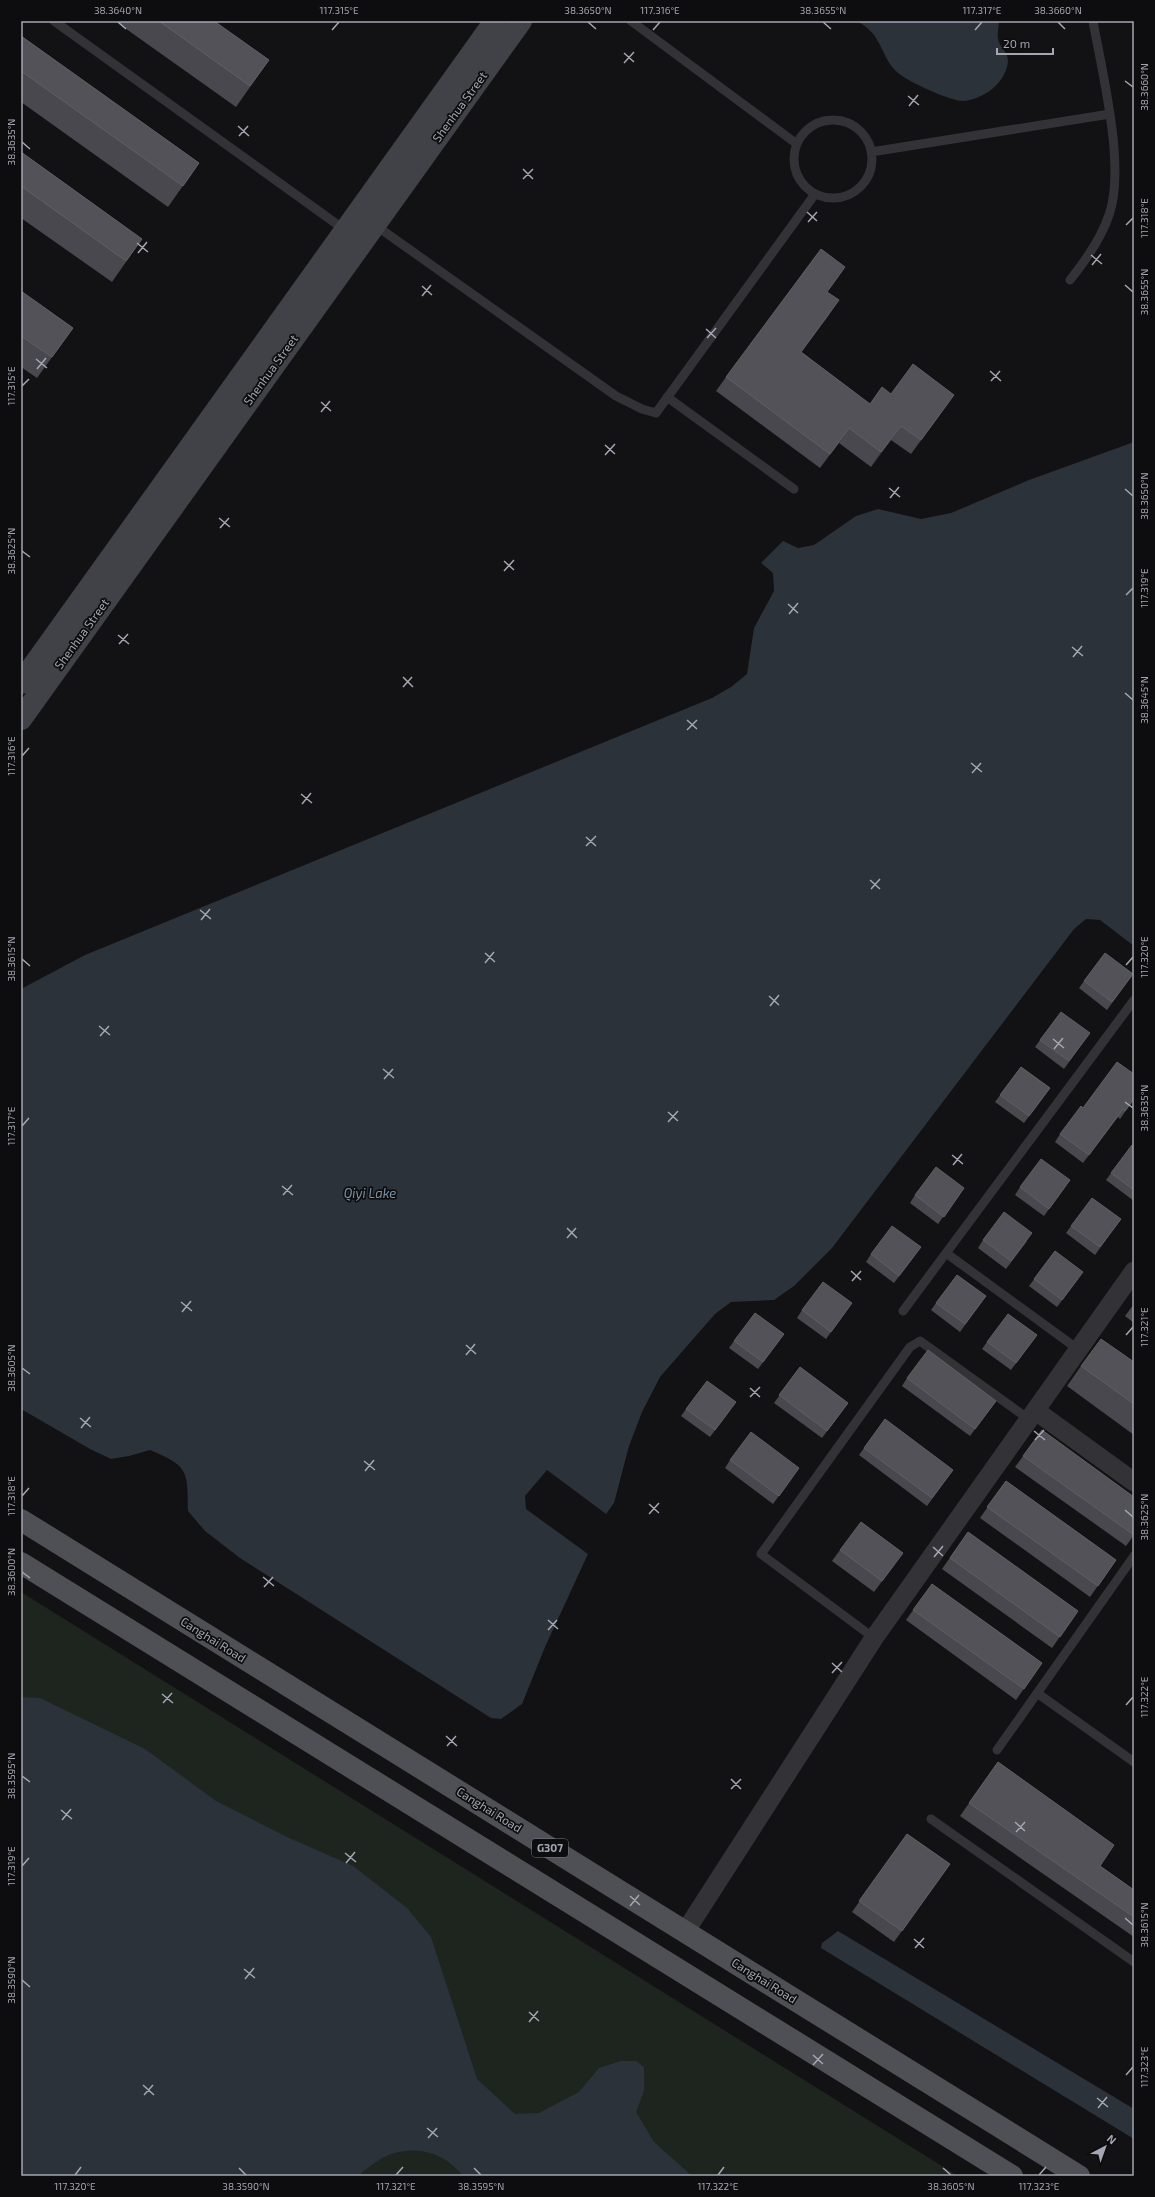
<svg xmlns="http://www.w3.org/2000/svg" width="1155" height="2197" viewBox="0 0 1155 2197" font-family="'Exo 2',sans-serif">
<style>
.green{fill:#1e251f}
.water{fill:#2c323a}
.lines{fill:none;stroke-linecap:round;stroke-linejoin:round}
.lane{stroke:#333337;stroke-width:9}
.street{stroke:#333337;stroke-width:19}
.secondary{stroke:#414247;stroke-width:22}
.primary{stroke:#4f5056;stroke-width:22}
.wall{fill:#48484e}
.shaded-wall{fill:#2e2e32}
.building{fill:#525258;stroke:#5f6066}
.ticks{fill:none;stroke:#a4a7b2;stroke-width:1.5}
.labels{text-anchor:middle;stroke-width:3.5;stroke-linejoin:round;paint-order:stroke}
.shield{fill:#0d0c0e;stroke:#777881;stroke-width:1}
.shield-label{font-size:11px;font-weight:bold;fill:#a4a7b2}
.street-label{font-size:12px;fill:#a4a7b2;stroke:#0d0c0e}
.water-label{font-size:13px;font-style:italic;fill:#7e91aa;stroke:#0d0c0e}
.neatline{fill:none;stroke:#a4a7b2;stroke-width:1.5}
.ticks-label{font-size:10px;text-anchor:middle;fill:#a4a7b2}
</style>
<rect width="100%" height="100%" fill="#121113"/>
<path class="green" d="M21 1592 958 2176H21Z"/>
<path class="water" d="M856 21H999C999 26 997 34 998 39 1001 51 1011 52 1007 67 1002 86 982 99 964 101 952 102 906 81 897 72 880 57 883 33 856 21Z
M1134 442V946L1100 920 1086 919 1074 929 832 1248 794 1286 774 1300 731 1302 715 1314 660 1377 642 1412 629 1446 614 1503 606 1514 547 1470 525 1496 526 1509 588 1554 545 1647 522 1704 501 1719 491 1718 240 1558 205 1531 188 1511C188 1470 188 1466 150 1450L129 1456 111 1459 90 1449 21 1409V989L85 955 712 698 731 687 747 674 754 628 774 591 773 573 761 563 783 541 798 548 814 545 856 516 878 509 921 519 951 513 1029 480Z
M21 1697 40 1698 145 1749 216 1801 287 1837 353 1866 407 1908 431 1937 477 2079 515 2114 539 2113 579 2092 599 2068 621 2061H636L644 2067V2091L636 2112 654 2142 692 2176H463C445 2153 419 2145 391 2154 381 2157 371 2166 362 2172L360 2176H21Z
M838 1931 1134 2109V2139L821 1948 822 1943Z"/>
<g class="lines">
<path class="lane" d="M54 21 345 230
M631 21 797 144
M794 159a39 39 0 1 1 78 0a39 39 0 1 1-78 0Z
M871 152 1110 114
M375 225 616 396 642 409 656 413 815 194
M1070 280C1086 260 1101 239 1109 215 1126 167 1102 72 1093 21
M667 397 794 489
M946 1253 1079 1350
M903 1311 1134 1000
M874 1638 761 1554 910 1347 920 1341 1030 1420
M1037 1693 1134 1762
M997 1750 1134 1556
M931 1819 1134 1962"/>
<path class="street" d="M1036 1411 1134 1482
M685 1932 874 1638 1134 1271"/>
<path class="secondary" d="M21 683 495 21
M21 719 521 21"/>
<path class="primary" d="M21 1520 1079 2176
M21 1563 1012 2176"/>
</g>
<path class="wall" d="M115 21H214L269 60 236 107Z
M21 36 199 163 168 207 21 102Z
M21 152 142 239 112 282 21 218Z
M21 291 73 328 37 378 21 367Z
M827 292 829 315 801 352 870 404 891 394 944 409 911 454 891 440 871 467 839 443 820 468 716 391 726 377Z
M1133 974 1107 1010 1079 988 1084 981Z
M1040 1040 1084 1041 1064 1069 1035 1047Z
M1021 1067 1050 1088 1024 1123 995 1102Z
M1134 1099 1120 1119 1118 1117 1083 1163 1055 1142 1060 1134 1083 1108Z
M1132 1145 1134 1146V1201L1106 1180Z
M1070 1180 1044 1216 1015 1195 1020 1187Z
M964 1188 938 1224 910 1203 915 1195Z
M1121 1219 1095 1255 1066 1233 1071 1226Z
M983 1240 1027 1241 1006 1269 978 1248Z
M1055 1251 1078 1279 1057 1307 1029 1286Z
M871 1254 915 1255 894 1283 866 1262Z
M986 1296 960 1332 931 1310 936 1303Z
M852 1303 826 1339 797 1318 802 1310Z
M1134 1304V1323L1125 1316Z
M784 1334 758 1369 729 1348 734 1341Z
M1037 1335 1011 1370 982 1349 987 1342Z
M1134 1362V1435L1067 1386 1081 1366Z
M800 1367 848 1403 822 1438 774 1403Z
M907 1378 996 1401 970 1436 902 1386Z
M686 1409H731L710 1437 681 1416Z
M1042 1430 1134 1535 1126 1546 1015 1467Z
M864 1448 953 1470 927 1506 859 1455Z
M730 1460 799 1468 773 1504 725 1468Z
M1006 1481 1116 1560 1090 1597 980 1518Z
M968 1532 1078 1611 1052 1648 942 1569Z
M840 1550 895 1564 874 1592 832 1561Z
M932 1584 1042 1663 1016 1700 906 1620Z
M998 1762 1100 1866 1134 1890V1937L960 1816Z
M907 1834 950 1864 894 1942 852 1912Z"/>
<path class="shaded-wall" d="M839 300 829 315 791 366 801 352Z
M954 395 944 409 911 454 921 440Z
M901 426 891 440 871 467 881 452Z
M849 428 839 443 820 468 830 454Z"/>
<path class="building" d="M159 21H214L269 60 250 86Z
M21 36 199 163 183 186 21 71Z
M21 152 142 239 126 261 21 186Z
M821 249 845 267 827 292 839 300 801 352 870 404 882 387 891 394 913 364 954 395 921 440 901 426 881 452 849 428 830 454 726 377Z
M21 291 73 328 52 357 21 336Z
M1105 953 1133 974 1112 1002 1084 981Z
M1061 1012 1090 1033 1069 1061 1040 1040Z
M1117 1062 1134 1074V1099L1125 1111 1123 1109 1089 1155 1060 1134 1081 1106 1083 1108Z
M1021 1067 1050 1088 1029 1116 1000 1095Z
M1132 1145 1134 1146V1190L1111 1173Z
M1041 1159 1070 1180 1049 1209 1020 1187Z
M936 1167 964 1188 944 1217 915 1195Z
M1092 1198 1121 1219 1100 1247 1071 1226Z
M1004 1212 1032 1233 1011 1261 983 1240Z
M892 1226 921 1247 899 1276 871 1254Z
M1055 1251 1083 1272 1062 1300 1034 1279Z
M957 1275 986 1296 965 1324 936 1303Z
M823 1282 852 1303 831 1332 802 1310Z
M755 1313 784 1334 763 1362 734 1341Z
M1008 1314 1037 1335 1016 1363 987 1342Z
M1101 1339 1134 1362V1404L1081 1366Z
M928 1350 996 1401 975 1429 907 1378Z
M800 1367 848 1403 827 1431 779 1395Z
M707 1381 736 1402 715 1430 686 1409Z
M885 1419 953 1470 932 1498 864 1448Z
M1042 1430 1134 1497V1535L1023 1456Z
M751 1432 799 1468 779 1496 730 1460Z
M1006 1481 1116 1560 1098 1586 987 1507Z
M861 1522 903 1553 882 1581 840 1550Z
M968 1532 1078 1611 1060 1637 950 1558Z
M932 1584 1042 1663 1024 1689 913 1610Z
M998 1762 1114 1845 1100 1866 1134 1890V1917L969 1803Z
M907 1834 950 1864 902 1931 859 1901Z"/>
<path class="ticks" d="M118 22 126 29M588 22 596 29M823 22 831 29M1058 22 1065 29M332 30 339 22M653 30 660 22M975 30 982 22M624 53 634 62M624 63 634 52M1125 81 1133 87M908 96 919 105M909 106 918 95M238 126 249 136M239 136 248 126M22 142 30 149M523 169 533 179M523 179 533 169M807 212 817 221M808 222 817 212M1126 225 1133 218M137 243 148 252M138 253 147 242M1091 255 1102 264M1092 265 1101 254M1125 285 1133 292M422 286 432 295M422 296 431 285M706 329 716 338M707 338 716 328M36 359 47 368M37 369 46 358M990 371 1001 381M991 381 1000 371M22 386 29 379M321 402 331 411M321 412 330 401M605 445 615 454M605 455 615 444M889 488 900 497M1125 489 1133 496M890 498 899 487M219 518 230 527M220 528 229 518M22 551 30 557M504 561 514 570M504 571 514 560M1126 595 1133 588M788 604 798 613M789 614 798 603M118 635 129 644M119 644 128 634M1072 647 1083 656M1073 657 1082 646M403 677 413 687M403 687 412 677M1125 693 1133 700M687 720 697 729M687 730 697 720M22 756 29 748M971 763 982 772M972 773 981 763M301 794 312 803M302 804 311 793M586 837 596 846M586 846 596 836M870 880 880 889M871 889 880 879M200 910 211 919M201 920 210 909M485 953 495 962M22 959 30 966M485 963 494 952M1126 965 1133 957M769 996 779 1005M770 1006 779 995M99 1026 110 1035M100 1036 109 1026M1053 1039 1064 1048M1054 1049 1063 1038M383 1069 394 1078M384 1079 393 1069M1125 1102 1133 1108M668 1112 678 1121M668 1122 678 1111M22 1126 29 1118M952 1155 963 1164M953 1165 962 1154M282 1186 293 1195M283 1195 292 1185M567 1228 577 1238M567 1238 576 1228M851 1271 861 1280M852 1281 861 1271M181 1302 192 1311M182 1312 191 1301M1126 1335 1133 1327M466 1345 476 1354M466 1355 475 1344M22 1368 30 1374M750 1388 760 1397M750 1397 760 1387M80 1418 91 1427M81 1428 90 1417M1034 1431 1045 1440M1035 1440 1044 1430M364 1461 375 1470M365 1471 374 1460M22 1496 29 1488M649 1504 659 1513M1125 1510 1133 1517M649 1514 659 1503M933 1547 943 1556M934 1557 943 1546M22 1572 30 1578M263 1577 274 1586M264 1587 273 1577M548 1620 558 1629M548 1630 557 1620M832 1663 842 1672M832 1673 842 1662M162 1694 173 1703M163 1703 172 1693M1126 1705 1133 1697M446 1736 457 1746M447 1746 456 1736M22 1776 30 1782M731 1779 741 1789M731 1789 741 1779M61 1810 72 1819M62 1820 71 1809M1015 1822 1025 1831M1016 1832 1025 1822M345 1853 356 1862M346 1863 355 1852M22 1866 29 1858M630 1896 640 1905M630 1906 639 1895M1125 1918 1133 1925M914 1939 924 1948M915 1948 924 1938M244 1969 255 1978M245 1979 254 1968M22 1980 30 1987M529 2012 539 2021M529 2022 538 2011M813 2055 823 2064M813 2065 823 2054M1126 2075 1133 2067M143 2085 154 2095M144 2095 153 2085M1097 2098 1108 2107M1098 2108 1107 2097M427 2128 438 2137M428 2138 437 2128M239 2168 246 2175M474 2168 481 2175M943 2168 951 2175M75 2175 81 2167M396 2175 403 2167M718 2175 724 2167M1039 2175 1046 2167"/>
<g class="labels">
<rect class="shield" x="532" y="1839" width="36" height="18" rx="3"/>
<g class="shield-label">
<text x="550" y="1852">G307</text>
</g>
<g class="street-label">
<text transform="translate(460 107) rotate(-54)" y="4">Shenhua Street</text>
<text transform="translate(271 370) rotate(-54)" y="4">Shenhua Street</text>
<text transform="translate(82 634) rotate(-54)" y="4">Shenhua Street</text>
<text transform="translate(213 1640) rotate(32)" y="4">Canghai Road</text>
<text transform="translate(489 1810) rotate(32)" y="4">Canghai Road</text>
<text transform="translate(764 1981) rotate(32)" y="4">Canghai Road</text>
</g>
<g class="water-label">
<text x="370" y="1198">Qiyi Lake</text>
</g>
</g>
<rect width="1155" height="2197" fill="none" stroke="#0d0c0e" stroke-width="44"/>
<g transform="translate(1105 2147) rotate(41)" stroke="#0d0c0e" stroke-width="3" paint-order="stroke">
<path d="M0-3L7 15L0 10L-7 15Z" fill="#a4a7b2"/>
<text y="-6" font-size="11" font-weight="bold" text-anchor="middle" fill="#a4a7b2">N</text>
</g>
<path d="M997 48v6h56v-6" fill="none" stroke="#a4a7b2" stroke-width="2"/>
<text x="1003" y="48" font-size="12" fill="#a4a7b2" stroke="#0d0c0e" stroke-width="3" paint-order="stroke">20 m</text>
<rect x="22" y="22" width="1111" height="2153" class="neatline"/>
<g class="ticks-label">
<text x="118" y="14">38.3640°N</text>
<text x="339" y="14">117.315°E</text>
<text x="588" y="14">38.3650°N</text>
<text x="660" y="14">117.316°E</text>
<text x="823" y="14">38.3655°N</text>
<text x="982" y="14">117.317°E</text>
<text x="1058" y="14">38.3660°N</text>
<text transform="translate(1144 87) rotate(-90)" y="4">38.3660°N</text>
<text transform="translate(11 142) rotate(-90)" y="4">38.3635°N</text>
<text transform="translate(1144 218) rotate(-90)" y="4">117.318°E</text>
<text transform="translate(1144 292) rotate(-90)" y="4">38.3655°N</text>
<text transform="translate(11 386) rotate(-90)" y="4">117.315°E</text>
<text transform="translate(1144 496) rotate(-90)" y="4">38.3650°N</text>
<text transform="translate(11 551) rotate(-90)" y="4">38.3625°N</text>
<text transform="translate(1144 588) rotate(-90)" y="4">117.319°E</text>
<text transform="translate(1144 700) rotate(-90)" y="4">38.3645°N</text>
<text transform="translate(11 756) rotate(-90)" y="4">117.316°E</text>
<text transform="translate(1144 957) rotate(-90)" y="4">117.320°E</text>
<text transform="translate(11 959) rotate(-90)" y="4">38.3615°N</text>
<text transform="translate(1144 1108) rotate(-90)" y="4">38.3635°N</text>
<text transform="translate(11 1126) rotate(-90)" y="4">117.317°E</text>
<text transform="translate(1144 1327) rotate(-90)" y="4">117.321°E</text>
<text transform="translate(11 1368) rotate(-90)" y="4">38.3605°N</text>
<text transform="translate(11 1496) rotate(-90)" y="4">117.318°E</text>
<text transform="translate(1144 1517) rotate(-90)" y="4">38.3625°N</text>
<text transform="translate(11 1572) rotate(-90)" y="4">38.3600°N</text>
<text transform="translate(1144 1697) rotate(-90)" y="4">117.322°E</text>
<text transform="translate(11 1776) rotate(-90)" y="4">38.3595°N</text>
<text transform="translate(11 1866) rotate(-90)" y="4">117.319°E</text>
<text transform="translate(1144 1925) rotate(-90)" y="4">38.3615°N</text>
<text transform="translate(11 1980) rotate(-90)" y="4">38.3590°N</text>
<text transform="translate(1144 2067) rotate(-90)" y="4">117.323°E</text>
<text x="75" y="2190">117.320°E</text>
<text x="246" y="2190">38.3590°N</text>
<text x="396" y="2190">117.321°E</text>
<text x="481" y="2190">38.3595°N</text>
<text x="718" y="2190">117.322°E</text>
<text x="951" y="2190">38.3605°N</text>
<text x="1039" y="2190">117.323°E</text>
</g>
</svg>
